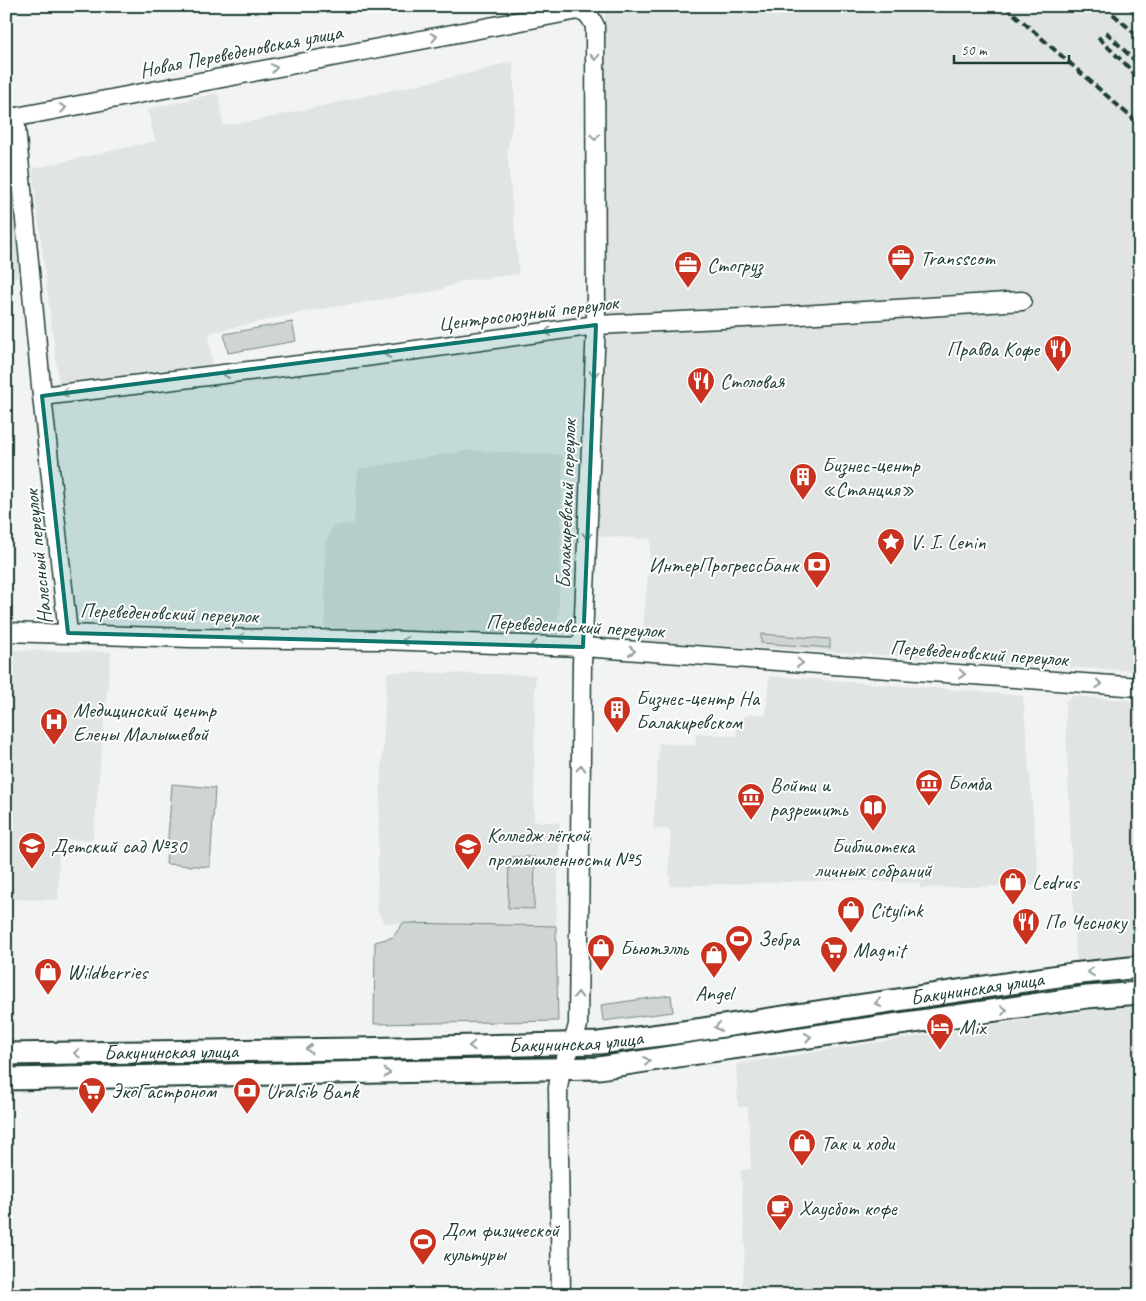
<svg xmlns="http://www.w3.org/2000/svg" width="1146" height="1301" viewBox="0 0 1146 1301" font-family="Caveat,sans-serif">
<style>
.built{fill:#e0e4e3}
.green{fill:#ced5d3;stroke:#768984}
.lines{fill:none;stroke-linecap:round;stroke-linejoin:round}
.minor-casing{stroke:#1f3d34;stroke-width:21}
.major-casing{stroke:#1f3d34;stroke-width:25}
.minor{stroke:#fff;stroke-width:18}
.major{stroke:#fff;stroke-width:21}
.rail{stroke:#1f3d34;stroke-width:4;stroke-dasharray:8 4;stroke-linecap:butt}
.oneway{stroke:#8f9e9a}
.marked{fill:#0f766e;fill-opacity:0.2;stroke:#0f766e;stroke-width:4;stroke-linejoin:round}
.labels{text-anchor:middle;stroke-width:4;stroke-linejoin:round;paint-order:stroke}
.street-label{font-size:21px;fill:#1f3d34;stroke:#fff}
.poi-label{font-size:21px;fill:#1f3d34;stroke:#fff;text-anchor:start}
</style>
<rect width="100%" height="100%" fill="#f2f3f3"/>
<filter id="ink" filterUnits="userSpaceOnUse"><feTurbulence type="fractalNoise" baseFrequency=".02" numOctaves="2"/><feDisplacementMap in="SourceGraphic" scale="10" xChannelSelector="R" yChannelSelector="G"/><feConvolveMatrix kernelMatrix="1 2 1 2 8 2 1 2 1" color-interpolation-filters="sRGB"/></filter>
<g filter="url(#ink)">
<path class="built" d="M605 6H1140V671L986 663 916 657 642 641 651 539 596 536 603 333 1023 310 925 302 603 317 602 207Z
M513 61 515 111 507 152 519 274 461 281 440 290 303 312 209 333 212 366 59 384 32 169 155 141 148 109 218 93 223 125 249 122 480 71Z
M6 160 11 181 19 276 6 278Z
M469 450 563 455 558 636 325 631V544L333 526 354 523 358 469Z
M6 650 111 652 93 839 59 840 58 900 6 899Z
M387 672 535 675 534 821 560 823 556 926 384 923 377 909 379 817Z
M769 676 946 689 1023 696 1039 885 920 888V883L844 880 670 886 669 864 671 830 653 828 659 743 695 746 696 733 736 736 738 720 750 714 766 715Z
M1072 696 1140 701V959L1078 965 1075 947 1065 702Z
M1140 1004V1295H742L745 1249 741 1170 751 1169 748 1107H738L736 1064 1083 1011Z"/>
<path class="green" d="M292 322 296 341 228 353 224 334Z
M761 634 830 639V648L761 643Z
M172 784 215 788 210 867 166 864Z
M509 857H535L534 909 508 908Z
M403 923 556 926 558 1021 374 1024 375 942 393 937Z
M671 995 673 1012 603 1021 601 1005Z"/>
<g class="lines">
<defs>
<path id="minor" d="M15 117 42 396 68 633
M6 119 578 10 589 15 595 26 596 325 582 664 578 1025 573 1043 561 1069 558 1088 561 1295
M42 396 365 357 596 325 785 316 1022 301
M6 632 191 638 381 640 583 647 1140 687"/>
<g id="major">
<path id="s1" d="M6 1054 357 1049 599 1043 683 1032 1072 974 1140 967"/>
<path d="M6 1079 599 1068 704 1052 1087 997 1140 993"/>
</g>
</defs>
<use href="#minor" class="minor-casing"/>
<use href="#major" class="major-casing"/>
<use href="#minor" class="minor"/>
<use href="#major" class="major"/>
<path class="rail" d="M1005 6 1140 125
M1104 6 1140 38
M1128 6 1140 17
M1106 32 1140 66
M1098 37 1140 79"/>
</g>
<defs><path id="oneway-chevron" d="M-2-3.5L2.5 0L-2 3.5" fill="none" stroke-width="1.6" stroke-linecap="round" stroke-linejoin="round" transform="scale(1.25)"/></defs>
<g class="oneway">
<use href="#oneway-chevron" transform="translate(434 37) rotate(-11)"/>
<use href="#oneway-chevron" transform="translate(595 57) rotate(90)"/>
<use href="#oneway-chevron" transform="translate(274 68) rotate(-11)"/>
<use href="#oneway-chevron" transform="translate(63 108) rotate(-11)"/>
<use href="#oneway-chevron" transform="translate(595 137) rotate(90)"/>
<use href="#oneway-chevron" transform="translate(548 332) rotate(172)"/>
<use href="#oneway-chevron" transform="translate(387 354) rotate(172)"/>
<use href="#oneway-chevron" transform="translate(226 374) rotate(173)"/>
<use href="#oneway-chevron" transform="translate(594 374) rotate(92)"/>
<use href="#oneway-chevron" transform="translate(65 393) rotate(173)"/>
<use href="#oneway-chevron" transform="translate(587 536) rotate(92)"/>
<use href="#oneway-chevron" transform="translate(241 638) rotate(-179)"/>
<use href="#oneway-chevron" transform="translate(405 641) rotate(-178)"/>
<use href="#oneway-chevron" transform="translate(534 645) rotate(-178)"/>
<use href="#oneway-chevron" transform="translate(632 651) rotate(4)"/>
<use href="#oneway-chevron" transform="translate(800 663) rotate(4)"/>
<use href="#oneway-chevron" transform="translate(962 674) rotate(4)"/>
<use href="#oneway-chevron" transform="translate(1099 684) rotate(4)"/>
<use href="#oneway-chevron" transform="translate(581 768) rotate(-89)"/>
<use href="#oneway-chevron" transform="translate(1091 972) rotate(174)"/>
<use href="#oneway-chevron" transform="translate(578 995) rotate(-89)"/>
<use href="#oneway-chevron" transform="translate(878 1003) rotate(172)"/>
<use href="#oneway-chevron" transform="translate(1004 1010) rotate(-9)"/>
<use href="#oneway-chevron" transform="translate(718 1027) rotate(171)"/>
<use href="#oneway-chevron" transform="translate(808 1037) rotate(-8)"/>
<use href="#oneway-chevron" transform="translate(472 1046) rotate(178)"/>
<use href="#oneway-chevron" transform="translate(309 1049) rotate(180)"/>
<use href="#oneway-chevron" transform="translate(77 1053) rotate(179)"/>
<use href="#oneway-chevron" transform="translate(647 1061) rotate(-9)"/>
<use href="#oneway-chevron" transform="translate(387 1073) rotate(-1)"/>
</g>
</g>
<path class="marked" d="M596 325 583 647 68 633 42 396Z"/>
<defs>
<symbol id="office-pin" viewBox="-11 -11 22 30"><path d="M0 17L-7.5 6A9.5 9.5 0 1 1 7.5 6Z" fill="#c8321e" stroke="#fff"/><path d="M-6-3h4V-5.5h4V-3h4V5H-6ZM-1-4.5V-3h2v-1.5ZM-6 0V1H6V0Z" fill="#fff"/></symbol>
<symbol id="restaurant-pin" viewBox="-11 -11 22 30"><path d="M0 17L-7.5 6A9.5 9.5 0 1 1 7.5 6Z" fill="#c8321e" stroke="#fff"/><path d="M-5-6h1v4h1v-4h1v4h1v-4h1v5L-1.5 .5V6h-2V.5L-5-1ZM5-6V6H3V1.5H1.5Q1.5-4 5-6Z" fill="#fff"/></symbol>
<symbol id="building-pin" viewBox="-11 -11 22 30"><path d="M0 17L-7.5 6A9.5 9.5 0 1 1 7.5 6Z" fill="#c8321e" stroke="#fff"/><path d="M-4-6H4V6H1V3H-1V6H-4ZM-2.5-4.3h1.7v1.8h-1.7ZM.8-4.3h1.7v1.8H.8ZM-2.5-1h1.7V.8h-1.7ZM.8-1h1.7V.8H.8Z" fill="#fff"/></symbol>
<symbol id="sight-pin" viewBox="-11 -11 22 30"><path d="M0 17L-7.5 6A9.5 9.5 0 1 1 7.5 6Z" fill="#c8321e" stroke="#fff"/><path d="M0-6L1.8-2.2L6-1.7L2.9 1.2L3.7 5.4L0 3.3L-3.7 5.4L-2.9 1.2L-6-1.7L-1.8-2.2Z" fill="#fff"/></symbol>
<symbol id="bank-pin" viewBox="-11 -11 22 30"><path d="M0 17L-7.5 6A9.5 9.5 0 1 1 7.5 6Z" fill="#c8321e" stroke="#fff"/><path d="M-6-4H6V4H-6ZM0-2.3a2.3 2.3 0 1 0 0 4.6a2.3 2.3 0 1 0 0-4.6Z" fill="#fff"/></symbol>
<symbol id="hospital-pin" viewBox="-11 -11 22 30"><path d="M0 17L-7.5 6A9.5 9.5 0 1 1 7.5 6Z" fill="#c8321e" stroke="#fff"/><path d="M-5-5h3v3.5h4V-5h3V5h-3V1.5h-4V5h-3Z" fill="#fff"/></symbol>
<symbol id="museum-pin" viewBox="-11 -11 22 30"><path d="M0 17L-7.5 6A9.5 9.5 0 1 1 7.5 6Z" fill="#c8321e" stroke="#fff"/><path d="M0-6L6-3V-2H-6V-3ZM-5-1h2V3h-2ZM-1-1h2V3h-2ZM3-1h2V3H3ZM-6 4H6V6H-6Z" fill="#fff"/></symbol>
<symbol id="library-pin" viewBox="-11 -11 22 30"><path d="M0 17L-7.5 6A9.5 9.5 0 1 1 7.5 6Z" fill="#c8321e" stroke="#fff"/><path d="M-6-4Q-3-5.5-.7-3.5V5Q-3 3-6 4ZM6-4Q3-5.5 .7-3.5V5Q3 3 6 4Z" fill="#fff"/></symbol>
<symbol id="school-pin" viewBox="-11 -11 22 30"><path d="M0 17L-7.5 6A9.5 9.5 0 1 1 7.5 6Z" fill="#c8321e" stroke="#fff"/><path d="M0-5L7-2L0 1L-7-2ZM-4 1L0 2.5L4 1V4Q0 6-4 4Z" fill="#fff"/></symbol>
<symbol id="university-pin" viewBox="-11 -11 22 30"><path d="M0 17L-7.5 6A9.5 9.5 0 1 1 7.5 6Z" fill="#c8321e" stroke="#fff"/><path d="M0-5L7-2L0 1L-7-2ZM-4 1L0 2.5L4 1V4Q0 6-4 4Z" fill="#fff"/></symbol>
<symbol id="shop-pin" viewBox="-11 -11 22 30"><path d="M0 17L-7.5 6A9.5 9.5 0 1 1 7.5 6Z" fill="#c8321e" stroke="#fff"/><path d="M-5-2.5h2.3a2.7 3.5 0 0 1 5.4 0H5L5.5 6h-11ZM-1.5-2.5h3a1.5 2.3 0 0 0-3 0Z" fill="#fff"/></symbol>
<symbol id="stadium-pin" viewBox="-11 -11 22 30"><path d="M0 17L-7.5 6A9.5 9.5 0 1 1 7.5 6Z" fill="#c8321e" stroke="#fff"/><path d="M0-5a6.5 5 0 1 0 0 10a6.5 5 0 1 0 0-10ZM-3.5-1.8h7v3.6h-7Z" fill="#fff"/></symbol>
<symbol id="supermarket-pin" viewBox="-11 -11 22 30"><path d="M0 17L-7.5 6A9.5 9.5 0 1 1 7.5 6Z" fill="#c8321e" stroke="#fff"/><path d="M-6-5.5h2.5l.6 2H6L4.5 2H-2.5L-4.4-4H-6ZM-1.5 3.2a1.3 1.3 0 1 0 .1 0ZM3 3.2a1.3 1.3 0 1 0 .1 0Z" fill="#fff"/></symbol>
<symbol id="hotel-pin" viewBox="-11 -11 22 30"><path d="M0 17L-7.5 6A9.5 9.5 0 1 1 7.5 6Z" fill="#c8321e" stroke="#fff"/><path d="M-6-4.5h1.5V1H6V5H4.5V3h-9V5H-6ZM-4 0a1.8 1.8 0 1 1 3.6 0ZM.5 0V-2.5h3Q6-2.5 6 0Z" fill="#fff"/></symbol>
<symbol id="cafe-pin" viewBox="-11 -11 22 30"><path d="M0 17L-7.5 6A9.5 9.5 0 1 1 7.5 6Z" fill="#c8321e" stroke="#fff"/><path d="M-5.5-4.5H6V0H3Q3 3.5 0 3.5H-2.5Q-5.5 3.5-5.5 0ZM3-3.2v2h1.7v-2ZM-6 4.5H4V6H-6Z" fill="#fff"/></symbol>
</defs>
<g fill-rule="evenodd">
<use href="#office-pin" x="885" y="242" width="32" height="43"/>
<use href="#office-pin" x="672" y="249" width="32" height="43"/>
<use href="#restaurant-pin" x="1042" y="333" width="32" height="43"/>
<use href="#restaurant-pin" x="685" y="365" width="32" height="43"/>
<use href="#building-pin" x="787" y="461" width="32" height="43"/>
<use href="#sight-pin" x="875" y="526" width="32" height="43"/>
<use href="#bank-pin" x="801" y="549" width="32" height="43"/>
<use href="#building-pin" x="601" y="694" width="32" height="43"/>
<use href="#hospital-pin" x="38" y="706" width="32" height="43"/>
<use href="#museum-pin" x="913" y="767" width="32" height="43"/>
<use href="#museum-pin" x="735" y="781" width="32" height="43"/>
<use href="#library-pin" x="857" y="792" width="32" height="43"/>
<use href="#school-pin" x="16" y="830" width="32" height="43"/>
<use href="#university-pin" x="452" y="831" width="32" height="43"/>
<use href="#shop-pin" x="997" y="866" width="32" height="43"/>
<use href="#shop-pin" x="835" y="894" width="32" height="43"/>
<use href="#restaurant-pin" x="1010" y="906" width="32" height="43"/>
<use href="#stadium-pin" x="723" y="923" width="32" height="43"/>
<use href="#shop-pin" x="585" y="932" width="32" height="43"/>
<use href="#supermarket-pin" x="818" y="934" width="32" height="43"/>
<use href="#shop-pin" x="698" y="939" width="32" height="43"/>
<use href="#shop-pin" x="32" y="956" width="32" height="43"/>
<use href="#hotel-pin" x="924" y="1011" width="32" height="43"/>
<use href="#supermarket-pin" x="76" y="1075" width="32" height="43"/>
<use href="#bank-pin" x="231" y="1075" width="32" height="43"/>
<use href="#shop-pin" x="786" y="1127" width="32" height="43"/>
<use href="#cafe-pin" x="764" y="1192" width="32" height="43"/>
<use href="#stadium-pin" x="407" y="1226" width="32" height="43"/>
</g>
<g class="labels">
<g class="street-label">
<text transform="translate(241 51) rotate(-11)" y="7">Новая Переведеновская улица</text>
<text transform="translate(528 313) rotate(-7)" y="7">Центросоюзный переулок</text>
<text transform="translate(566 504) rotate(-88)" y="7">Балакиревский переулок</text>
<text transform="translate(38 557) rotate(-96)" y="7">Налесный переулок</text>
<text transform="translate(169 613) rotate(2)" y="7">Переведеновский переулок</text>
<text transform="translate(575 626) rotate(3)" y="7">Переведеновский переулок</text>
<text transform="translate(979 653) rotate(4)" y="7">Переведеновский переулок</text>
<text dy="7" stroke="none"><textPath href="#s1" startOffset="975">Бакунинская улица</textPath></text>
<text dy="7" stroke="none"><textPath href="#s1" startOffset="570">Бакунинская улица</textPath></text>
<text dy="7" stroke="none"><textPath href="#s1" startOffset="165">Бакунинская улица</textPath></text>
</g>
<g class="poi-label">
<text x="920" y="265">Transscom</text>
<text x="707" y="272">Стогруз</text>
<text x="1039" y="356" text-anchor="end">Правда Кофе</text>
<text x="720" y="388">Столовая</text>
<text x="822" y="472">Бизнес-центр<tspan x="822" dy="24">«Станция»</tspan></text>
<text x="910" y="549">V. I. Lenin</text>
<text x="798" y="572" text-anchor="end">ИнтерПрогрессБанк</text>
<text x="636" y="705">Бизнес-центр На<tspan x="636" dy="24">Балакиревском</tspan></text>
<text x="73" y="717">Медицинский центр<tspan x="73" dy="24">Елены Малышевой</tspan></text>
<text x="948" y="790">Бомба</text>
<text x="770" y="792">Войти и<tspan x="770" dy="24">разрешить</tspan></text>
<text x="487" y="842">Колледж лёгкой<tspan x="487" dy="24">промышленности №5</tspan></text>
<text x="51" y="853">Детский сад №30</text>
<text x="873" y="853" text-anchor="middle">Библиотека<tspan x="873" dy="24">личных собраний</tspan></text>
<text x="1032" y="889">Ledrus</text>
<text x="870" y="917">Citylink</text>
<text x="1045" y="929">По Чесноку</text>
<text x="758" y="946">Зебра</text>
<text x="620" y="955">Бьютэлль</text>
<text x="853" y="957">Magnit</text>
<text x="67" y="979">Wildberries</text>
<text x="714" y="1000" text-anchor="middle">Angel</text>
<text x="959" y="1034">Mix</text>
<text x="111" y="1098">ЭкоГастроном</text>
<text x="266" y="1098">Uralsib Bank</text>
<text x="821" y="1150">Так и ходи</text>
<text x="799" y="1215">Хаусбот кофе</text>
<text x="442" y="1237">Дом физической<tspan x="442" dy="24">культуры</tspan></text>
</g>
</g>
<rect width="1146" height="1301" fill="none" stroke="#fff" stroke-width="25"/>
<rect x="12" y="12" width="1121" height="1276" fill="none" stroke="#1f3d34" stroke-width="2" filter="url(#ink)"/>
<path d="M954 55v8h115v-8" fill="none" stroke="#1f3d34" stroke-width="2.5"/>
<text x="961" y="55" font-size="15" fill="#1f3d34" stroke="#ffffff" stroke-width="4" paint-order="stroke">50 m</text>
</svg>
